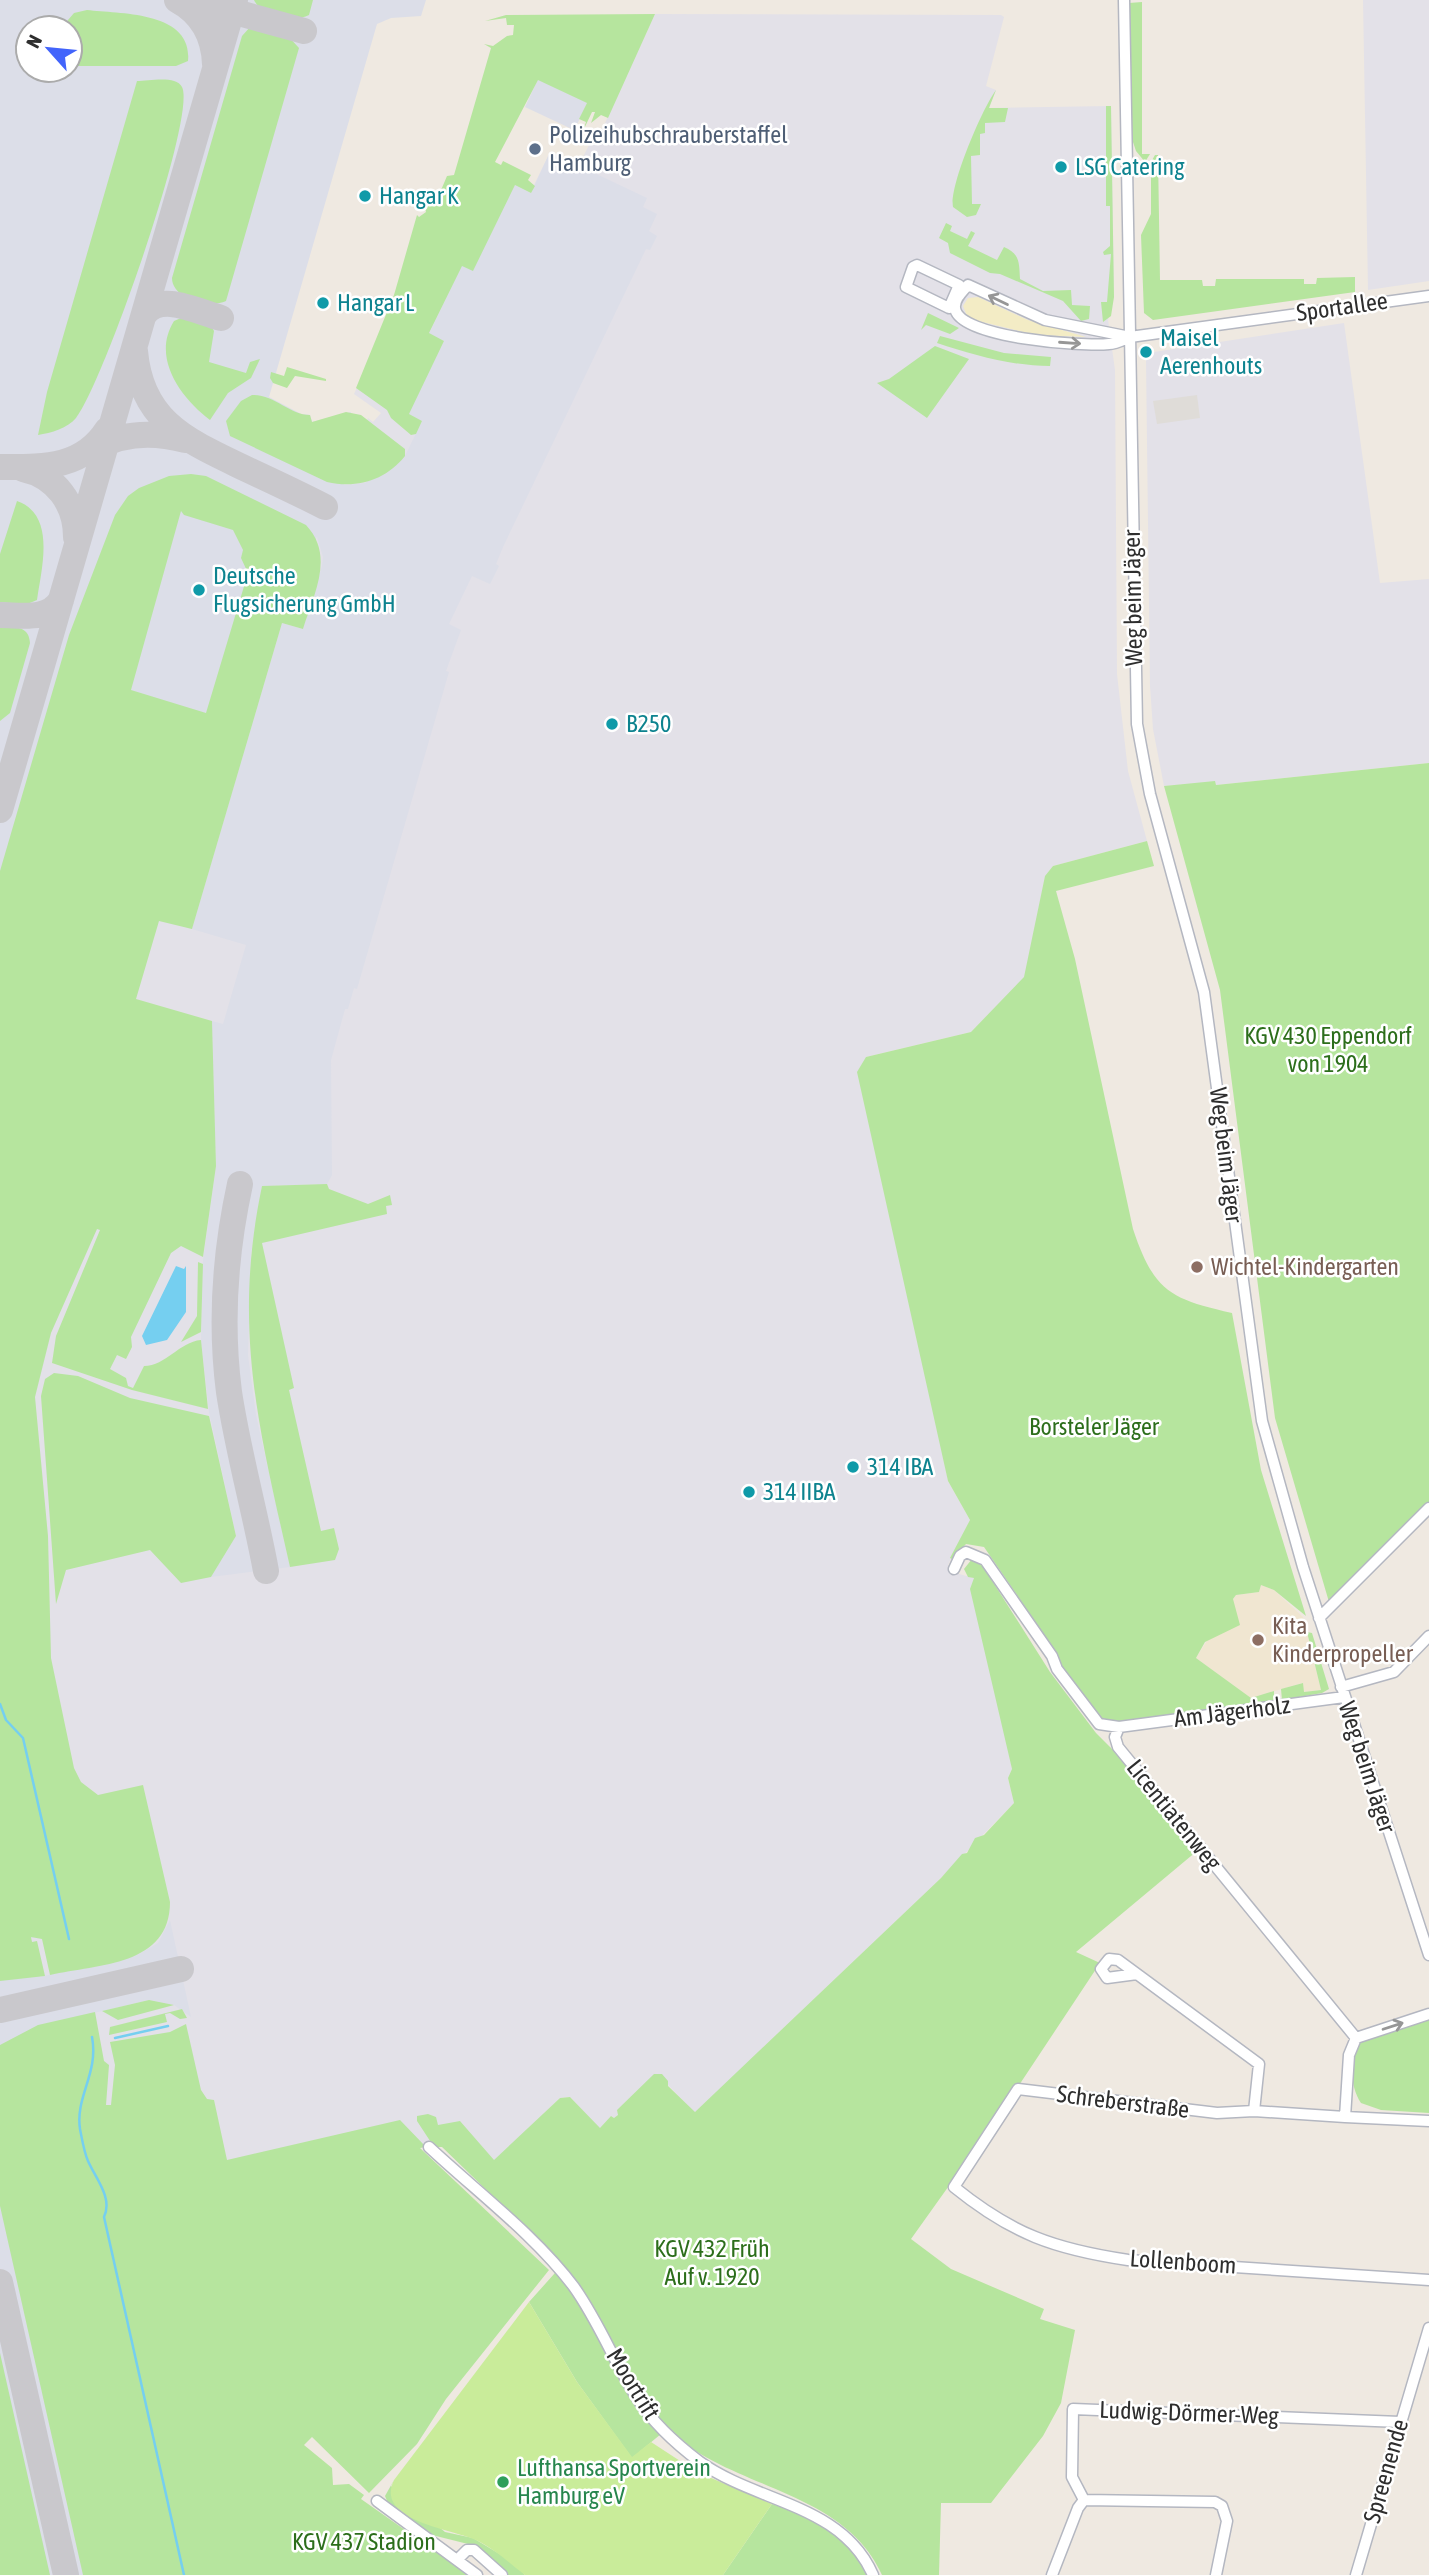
<svg xmlns="http://www.w3.org/2000/svg" width="1429" height="2575" viewBox="0 0 1429 2575" font-family="'Asap Condensed',sans-serif">
<style>
.industrial{fill:#e3e1e8}
.education{fill:#f0e6d1}
.airport{fill:#dcdee8;fill-rule:evenodd}
.green{fill:#b6e59e;fill-rule:evenodd}
.sand{fill:#f3ecc5}
.pitch{fill:#c9ec9a}
.plaza{fill:#dfdcd8}
.water{fill:#75cff0}
.lines{fill:none;stroke-linecap:round;stroke-linejoin:round}
.stream{stroke:#75cff0;stroke-width:2.5}
.taxiway{stroke:#c9c8cc;stroke-width:26}
.minor-casing{stroke:#b4b7c1;stroke-width:13}
.minor{stroke:#fff;stroke-width:10}
.oneway{stroke:#969696}
.service-dot{fill:#5c6f8a;stroke:#fff;stroke-width:2.5}
.culture-dot{fill:#0f9aa8;stroke:#fff;stroke-width:2.5}
.education-dot{fill:#8d6e63;stroke:#fff;stroke-width:2.5}
.leisure-dot{fill:#2e9e5b;stroke:#fff;stroke-width:2.5}
.labels{text-anchor:middle;stroke-width:5;stroke-linejoin:round;paint-order:stroke}
.service-label{font-size:24px;fill:#4e5e75;stroke:#fff;text-anchor:start}
.culture-label{font-size:24px;fill:#0d838f;stroke:#fff;text-anchor:start}
.street-label{font-size:24px;fill:#2e2e2e;stroke:#fff}
.park-label{font-size:24px;fill:#2c6e1b;stroke:#fff}
.education-label{font-size:24px;fill:#785e54;stroke:#fff;text-anchor:start}
.leisure-label{font-size:24px;fill:#27864d;stroke:#fff;text-anchor:start}
</style>
<rect width="100%" height="100%" fill="#efe9e1"/>
<path class="industrial" d="M1363 0H1429V281L1368 290Z
M655 14 1001 15 1004 17 986 86 996 90 989 108 1111 106 1114 297 1108 320 1115 370 1117 674 1128 771 1147 841 1053 866 1045 877 1025 977 971 1032 866 1057 948 1481 970 1520 948 1565 959 1574 974 1578 1012 1769 1008 1778 1014 1803 941 1878 695 2113 668 2085 614 2118 611 2116 600 2129 570 2097 560 2098 494 2161 442 2147H419L292 2182 109 2167 60 2063 31 1937 46 1687 23 1364 119 998 368 418 373 422 381 413 354 394 434 221 490 163 534 185 550 152 579 165 595 133 600 134Z
M1344 323 1380 583 1429 579V763L1216 785 1215 782 1164 786 1153 729 1150 686 1146 360 1154 352Z"/>
<path class="education" d="M1261 1585 1274 1590 1303 1617 1321 1690 1304 1692 1302 1683 1251 1698 1196 1658 1236 1595 1259 1592Z"/>
<path class="airport" d="M0 0H426L421 16 391 18 377 24 269 397 301 414 310 415 312 422 351 412 344 485 365 483 405 456 422 421 408 415 444 341 429 334 462 265 473 270 515 185 531 193 550 152 647 198 643 207 657 214 649 231 657 236 650 250 646 249 503 547 496 564 499 566 490 584 472 576 449 624 461 630 446 671 449 672 357 989 354 988 348 1009H345L331 1060 332 1175 327 1184 262 1186 251 1254 248 1355 256 1415 290 1567 211 1577 236 1536 209 1412 201 1340 203 1260 216 1166 212 1021 223 1024 246 945 192 929 282 623 303 629 322 566 323 557 317 537 211 741 188 761 65 1257 6 1476 99 1923 31 1938 40 1977 139 1954 158 1943 170 1920 191 2017 174 2005 149 2000 51 2023 98 2086 195 2575H0ZM28 28H70V70H28Z
M538 79 588 103 574 130 525 107Z"/>
<path class="green" d="M254 0H313L309 15C294 23 261 16 254 0Z
M1142 2V154H1150L1145 162 1136 151 1131 136 1129 3Z
M87 10C120 14 193 11 188 61L176 66H70V28L62 27 74 13Z
M655 14 608 118 601 115 591 123 595 112H592L582 133 586 122 579 119 587 103 538 80 495 162 501 165 503 161 531 175 528 180 535 186 531 193 515 185 473 271 462 266 429 333 444 341 409 414 422 421 416 434 411 435 391 418 387 410 356 388 394 295 417 215 419 217 426 212 425 208 436 202 447 176 454 175 491 48 484 44 493 46 507 36 513 35 514 25H507L506 18 485 21 506 15Z
M251 26 287 35 299 48 226 301C209 309 172 299 172 278L242 36Z
M137 81C149 81 176 75 182 87 197 116 103 384 76 418 68 428 51 433 38 435L47 392Z
M996 90 989 108H1008L1005 122 985 123V133L980 134V155L971 156 972 204H981L976 215 967 217 953 207C949 186 983 107 996 90Z
M1106 106H1111L1114 297 1111 316 1103 322 1101 302H1107L1111 254 1104 255 1103 252 1110 246V206H1106Z
M1155 155H1158L1160 280H1202L1203 286H1215L1216 279H1304V284H1316L1317 278 1355 277V292L1153 320 1144 313 1141 235 1151 214V162Z
M946 223 952 226 950 231 967 239 971 231 975 233 968 246 997 260 1004 247C1020 254 1019 262 1020 279L1043 291 1071 290 1072 305 1090 306 1089 319 1081 321 1063 301 1000 274 990 273 950 253 948 243 939 238Z
M928 313 959 328 950 334 926 325 921 330Z
M181 318 211 326 214 331 209 362 246 373 250 362 260 359 251 378 228 393 210 420C181 398 151 358 174 321Z
M940 336 1004 353 1051 357 1050 366C1012 366 973 355 937 343Z
M935 346 969 359 927 418 877 383 889 379Z
M287 367 326 379V381L295 376 287 388 273 383 270 378 271 372 284 376Z
M252 395C274 394 290 415 310 415L312 422 346 412 361 415 405 449V456C386 480 357 489 327 482L230 436 226 421 241 401Z
M191 474 206 476 306 525C335 556 314 593 303 629L282 623 192 929 159 921 136 999 212 1021 216 1166 203 1257 181 1246 171 1253 131 1337 132 1347 126 1359 117 1355 110 1369 126 1378 128 1386 133 1388 144 1366C166 1366 179 1342 201 1340L208 1409 132 1390 52 1363 56 1336 100 1230 97 1229 51 1333 35 1397 48 1536 51 1658 74 1768 81 1782 98 1795 143 1785 170 1902C170 1966 99 1964 50 1975L42 1939 31 1937 32 1942 37 1941 45 1976 0 1981V871L69 635 115 515 128 496 139 488 169 476ZM181 511 184 515 233 530 243 550 241 558 248 573 206 713 131 690Z
M17 501C57 515 41 570 37 600L25 605 0 602V554Z
M0 627C14 627 29 625 30 643L10 713 0 721Z
M1429 763V1502L1329 1602 1275 1418 1220 990 1164 786 1215 781 1216 785Z
M1147 841 1154 866 1056 891 1075 959 1133 1229C1154 1292 1171 1299 1232 1313L1261 1470 1306 1616 1274 1590 1261 1585 1259 1592 1236 1595 1233 1599 1240 1625 1205 1642 1196 1658 1251 1698 1274 1691V1701L1103 1724 1064 1674 1058 1655 984 1547 966 1544 952 1559 950 1558 970 1520 948 1481 857 1072 866 1057 971 1032 1024 977 1045 876 1053 866Z
M327 1184 329 1189 368 1204 390 1195 392 1205 386 1206 387 1214 262 1243 294 1388 289 1390 321 1531 334 1528 339 1549 335 1560 290 1567C259 1429 232 1329 262 1186Z
M198 1262 203 1264 201 1332 181 1342 197 1316Z
M54 1373 78 1376 130 1398 209 1416 236 1536 211 1577 181 1583 150 1550 66 1570 56 1604 41 1396 45 1379Z
M972 1559 979 1560 1050 1672 1096 1733 1126 1763 1197 1851 1076 1952 1100 1963 998 2117 911 2239 951 2269 1044 2309 1040 2319 1075 2330 1061 2403 1043 2436 991 2503H941L939 2575H882C842 2488 732 2491 667 2429L632 2458 577 2382 529 2302 563 2264 442 2147H434L417 2121V2116L428 2114 436 2117 438 2125 460 2121 494 2160 560 2098 570 2097 600 2128 611 2116 614 2118 618 2115 617 2110 654 2074H662L668 2081V2086L695 2112 941 1878 962 1854 967 1853 975 1838 984 1835 1014 1803 1008 1778 1012 1769 970 1589 974 1578 968 1577 964 1569Z
M1307 1632 1312 1633 1329 1689 1322 1693 1282 1700 1281 1689 1303 1683 1304 1692 1321 1690Z
M149 2000 174 2005 118 2020 102 2011Z
M182 2009 187 2018 180 2019 170 2013 165 2014 167 2022 109 2035 110 2027Z
M95 2012 104 2061 109 2065 106 2105H111L115 2065 110 2042 170 2032 186 2024 201 2090 207 2099 214 2100 227 2160 400 2120 426 2147 420 2148 549 2270 446 2399 417 2444 369 2493 312 2437 304 2445 332 2468 333 2485 349 2484 364 2495 361 2499 469 2575H83L0 2206V2045L38 2025Z
M1429 2018V2113L1381 2110 1361 2103C1350 2086 1348 2059 1361 2042Z
M0 2353 50 2575H0Z
M394 2480 391 2486 445 2532 473 2538 513 2562 525 2575H507L476 2546 428 2534 390 2508 385 2496Z
M772 2504C813 2518 847 2535 868 2575H723Z"/>
<path class="sand" d="M978 297 1028 320 1086 337 1035 335 974 320 967 316 963 306 968 298Z"/>
<path class="pitch" d="M529 2302 577 2382 632 2457 651 2442 697 2472 772 2504 723 2575H525C508 2562 496 2550 476 2540 453 2529 374 2521 394 2480Z"/>
<path class="plaza" d="M1197 395 1200 418 1157 424 1153 401Z"/>
<path class="water" d="M176 1266 184 1269 186 1266V1312L167 1340 146 1345 142 1336Z"/>
<g class="lines">
<path class="stream" d="M0 1704 6 1720 23 1738 69 1939
M92 2037C99 2073 75 2097 80 2129 82 2139 84 2152 88 2161 96 2179 113 2198 104 2217L184 2575
M115 2038 168 2026"/>
<path class="taxiway" d="M177 0C203 14 214 36 215 64
M192 0 304 31
M144 315C160 291 198 312 221 318
M135 351C141 421 186 440 242 467 270 480 298 493 325 507
M96 448C124 432 155 432 185 440
M0 467C42 467 82 469 107 430
M23 469C56 476 76 504 76 537
M0 615C22 615 48 621 61 600
M0 810 235 0
M240 1184C225 1253 220 1322 229 1392 238 1452 255 1511 266 1571
M0 2010 181 1969
M0 2282 66 2575"/>
<defs>
<path id="minor" d="M1124 0 1137 724 1150 794 1204 992 1262 1421 1303 1567 1429 1955
M917 265 959 285 949 308 906 287 913 267Z
M1130 337 1045 320 968 285C962 292 954 299 955 308 958 338 1084 347 1109 344 1116 344 1123 340 1130 337L1429 296
M954 1569 960 1556 966 1552 985 1560 1052 1656 1057 1669 1099 1724 1119 1727 1344 1697
M1319 1618 1429 1508
M1341 1687 1394 1672 1429 1636
M1119 1727 1115 1737 1118 1747 1356 2038
M1109 1959 1118 1960 1137 1974 1107 1978 1101 1969Z
M1137 1974 1259 2064 1254 2111
M1429 2014 1356 2038 1349 2055 1345 2117 1429 2121
M1345 2117 1254 2111 1217 2113 1018 2089 954 2187C1012 2234 1054 2249 1128 2260L1429 2280
M429 2147C476 2191 536 2236 574 2287 599 2322 614 2362 637 2398 653 2423 676 2444 700 2462 757 2503 842 2504 873 2575
M1084 2500 1072 2477 1073 2409 1400 2422
M1084 2500 1215 2502 1222 2506 1227 2521 1216 2575
M377 2501 477 2575
M457 2560 467 2550H474L502 2575
M1052 2575 1078 2508 1084 2500
M1356 2575 1429 2328"/>
</defs>
<use href="#minor" class="minor-casing"/>
<use href="#minor" class="minor"/>
</g>
<defs><path id="oneway-shaft" d="M-6 0H5M1.5-3L5.5 0L1.5 3" fill="none" stroke-width="1.6" stroke-linecap="round" stroke-linejoin="round" transform="scale(1.75)"/></defs>
<g class="oneway">
<use href="#oneway-shaft" transform="translate(998 300) rotate(-154)"/>
<use href="#oneway-shaft" transform="translate(1070 343) rotate(4)"/>
<use href="#oneway-shaft" transform="translate(1393 2026) rotate(-18)"/>
</g>
<circle class="service-dot" cx="535" cy="149" r="7"/>
<g class="culture-dot">
<circle cx="1061" cy="167" r="7"/>
<circle cx="365" cy="196" r="7"/>
<circle cx="323" cy="303" r="7"/>
<circle cx="1146" cy="352" r="7"/>
<circle cx="199" cy="590" r="7"/>
<circle cx="612" cy="724" r="7"/>
<circle cx="853" cy="1467" r="7"/>
<circle cx="749" cy="1492" r="7"/>
</g>
<g class="education-dot">
<circle cx="1197" cy="1267" r="7"/>
<circle cx="1258" cy="1640" r="7"/>
</g>
<circle class="leisure-dot" cx="503" cy="2482" r="7"/>
<g class="labels">
<g class="service-label">
<text x="549" y="143">Polizeihubschrauberstaffel<tspan x="549" dy="28">Hamburg</tspan></text>
</g>
<g class="culture-label">
<text x="1075" y="175">LSG Catering</text>
<text x="379" y="204">Hangar K</text>
<text x="337" y="311">Hangar L</text>
<text x="1160" y="346">Maisel<tspan x="1160" dy="28">Aerenhouts</tspan></text>
<text x="213" y="584">Deutsche<tspan x="213" dy="28">Flugsicherung GmbH</tspan></text>
<text x="626" y="732">B250</text>
<text x="867" y="1475">314 IBA</text>
<text x="763" y="1500">314 IIBA</text>
</g>
<g class="street-label">
<text transform="translate(1342 307) rotate(-8)" y="8">Sportallee</text>
<text transform="translate(1133 598) rotate(-91)" y="8">Weg beim Jäger</text>
<text transform="translate(1226 1155) rotate(83)" y="8">Weg beim Jäger</text>
<text transform="translate(1232 1712) rotate(-7)" y="8">Am Jägerholz</text>
<text transform="translate(1367 1767) rotate(72)" y="8">Weg beim Jäger</text>
<text transform="translate(1174 1815) rotate(51)" y="8">Licentiatenweg</text>
<text transform="translate(1123 2102) rotate(7)" y="8">Schreberstraße</text>
<text transform="translate(1183 2262) rotate(4)" y="8">Lollenboom</text>
<text transform="translate(633 2384) rotate(58)" y="8">Moortrift</text>
<text transform="translate(1189 2413) rotate(2)" y="8">Ludwig-Dörmer-Weg</text>
<text transform="translate(1386 2471) rotate(-74)" y="8">Spreenende</text>
</g>
<g class="park-label">
<text x="1328" y="1044">KGV 430 Eppendorf<tspan x="1328" dy="28">von 1904</tspan></text>
<text x="1094" y="1435">Borsteler Jäger</text>
<text x="712" y="2257">KGV 432 Früh<tspan x="712" dy="28">Auf v. 1920</tspan></text>
<text x="364" y="2550">KGV 437 Stadion</text>
</g>
<g class="education-label">
<text x="1211" y="1275">Wichtel-Kindergarten</text>
<text x="1272" y="1634">Kita<tspan x="1272" dy="28">Kinderpropeller</tspan></text>
</g>
<g class="leisure-label">
<text x="517" y="2476">Lufthansa Sportverein<tspan x="517" dy="28">Hamburg eV</tspan></text>
</g>
</g>
<g transform="translate(49 49) rotate(297)"><circle r="33" fill="#ffffff" stroke="#ababab" stroke-width="2"/>
<path d="M0-5L12 26L0 18L-12 26Z" fill="#4264fb"/>
<text y="-10" font-size="19" font-weight="bold" text-anchor="middle" fill="#2e2e2e">N</text>
</g>
</svg>
